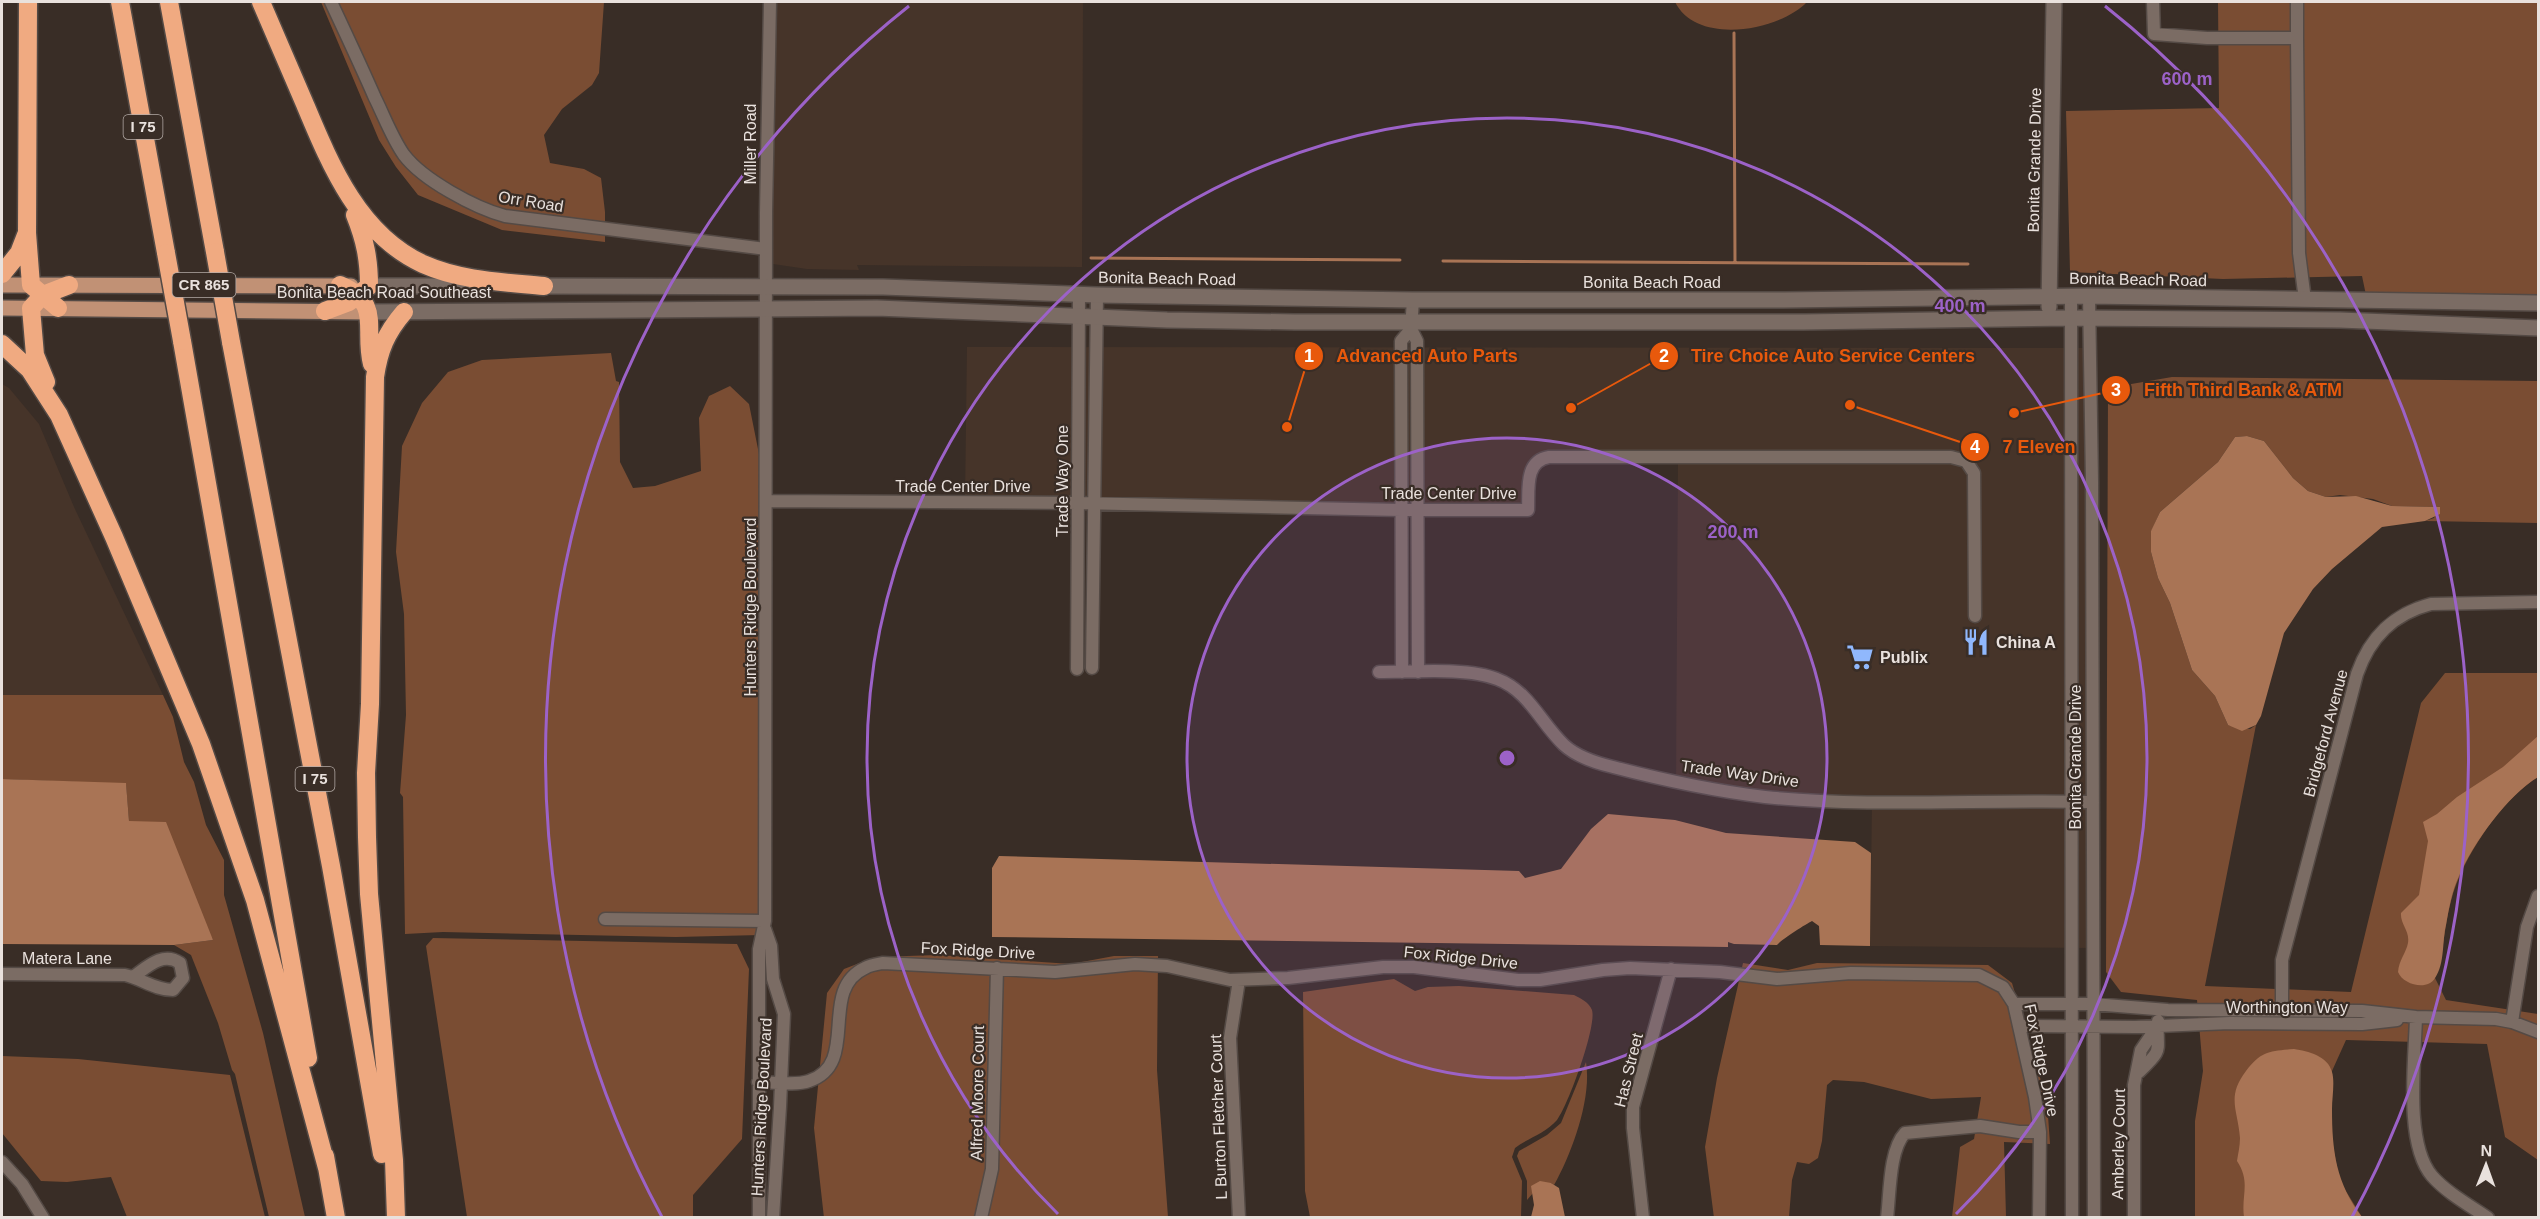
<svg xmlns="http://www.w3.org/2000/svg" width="2540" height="1219" viewBox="0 0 2540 1219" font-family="Arial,sans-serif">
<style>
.built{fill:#463429}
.green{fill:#7a4d33}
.water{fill:#a97455}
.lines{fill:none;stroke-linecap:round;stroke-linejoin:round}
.stream{stroke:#a97455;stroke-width:3}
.street-casing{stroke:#544a45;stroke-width:15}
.secondary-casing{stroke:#544a45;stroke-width:18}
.primary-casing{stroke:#544a45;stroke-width:18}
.highway-casing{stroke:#544a45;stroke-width:21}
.street{stroke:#7b6c64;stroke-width:12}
.secondary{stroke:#7b6c64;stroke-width:15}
.primary{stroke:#c19175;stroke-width:15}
.highway{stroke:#f0aa81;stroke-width:18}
.highway-bridge-casing{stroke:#544a45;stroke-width:21;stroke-linecap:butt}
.highway-bridge{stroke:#f0aa81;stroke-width:18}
.ring{fill:none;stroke:#9c62c8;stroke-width:3}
.labels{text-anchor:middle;stroke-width:4.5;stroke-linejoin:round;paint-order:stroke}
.shield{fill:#392d26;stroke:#b4aba6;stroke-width:1.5}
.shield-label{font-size:15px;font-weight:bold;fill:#e9e1dd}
.street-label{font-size:16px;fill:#e9e1dd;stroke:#392d26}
.poi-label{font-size:16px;font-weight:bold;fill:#e9e1dd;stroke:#392d26;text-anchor:start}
.centre{fill:#9c62c8;stroke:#392d26;stroke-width:3}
.ring-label{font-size:18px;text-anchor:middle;font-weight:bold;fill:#9c62c8;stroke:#392d26;stroke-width:4.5;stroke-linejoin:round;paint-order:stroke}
.leader{fill:none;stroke:#e8590c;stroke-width:2}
.callout-dot{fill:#e8590c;stroke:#392d26;stroke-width:2}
.mark-label{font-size:18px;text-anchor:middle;font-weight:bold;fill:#fff}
.callout-label{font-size:18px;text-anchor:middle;font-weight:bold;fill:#e8590c;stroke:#392d26;stroke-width:4.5;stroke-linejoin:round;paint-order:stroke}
</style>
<rect width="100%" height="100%" fill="#392d26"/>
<path class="built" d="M771 2H1083L1082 267 857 265 859 270 807 269 773 264Z
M967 347 2090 348V948L1870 946 1872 803 1676 781 1678 457 1539 463 1530 492 1518 505 1404 507 965 499Z
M2 384 9 388 39 424 74 507 163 695H2Z"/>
<path class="green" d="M321 2H604L599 73 592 85 562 109 544 135 550 163 584 169 601 178 605 212V242L502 230 418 195 396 167 379 140Z
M1675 2H1807C1779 31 1697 46 1675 2Z
M2218 2H2538V297L2366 295 2362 276 2223 279 2070 272 2066 111 2219 108Z
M611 353 616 381 619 382 620 462 633 488 655 486 701 471 699 418 709 396 730 386 749 404 764 479 758 771 763 900 761 935 676 937 443 932 405 934 403 797 400 793 406 715 404 614 396 552 402 446 422 403 448 372 482 360Z
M2172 377 2538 381V523L2425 521 2434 518 2440 507 2392 506 2373 499 2340 495 2326 497 2308 491 2293 478 2264 441 2247 436 2235 437 2218 462 2160 512 2151 532V552L2158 578 2170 603 2192 670 2215 696 2228 725 2250 729 2256 725 2205 986 2351 992 2421 703 2445 673H2538V777C2501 800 2462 858 2451 901 2444 926 2444 953 2435 978L2446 1000 2538 1014V1160L2505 1137 2487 1044 2346 1040 2332 1071V1139L2339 1180 2362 1217H2195V1121L2203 1071 2197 1000 2121 992 2106 972 2108 388Z
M2 695H163L173 717 184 762 194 782 206 825 224 860V895L263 1033 305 1217H269L235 1074 232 1070 218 1023 191 955 174 945 213 940 129 821 126 784 2 779Z
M433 938 737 944 749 969 742 1139 693 1195V1217H467L426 946Z
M938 955 1071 964 1114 956H1158L1157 1070 1168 1217 824 1218 814 1128 827 993 844 969 875 957Z
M1743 963 1788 970 1817 963 1988 965 2012 983 2047 1101 2050 1144 2004 1142 2006 1217H1952L1960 1147 1974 1139 1981 1097 1931 1099 1864 1082 1833 1080 1827 1085 1822 1141 1818 1158 1809 1164 1797 1162 1792 1180 1789 1217 1714 1218 1705 1147 1717 1078Z
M1394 979 1415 991 1428 987 1459 986 1574 995C1580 998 1589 1002 1592 1010 1597 1026 1568 1106 1557 1120 1546 1133 1528 1138 1515 1148L1512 1157 1522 1181 1521 1217H1310L1305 1191 1303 992Z
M2 1056 78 1059 230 1075 265 1217H127L111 1177 67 1182 41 1181 2 1133Z
M1586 1062C1592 1098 1572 1153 1554 1185L1551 1183 1533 1193 1527 1200V1181L1517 1156 1519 1151 1547 1135 1561 1123Z"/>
<path class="water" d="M2247 436 2264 441 2293 478 2308 491 2326 497 2356 496 2392 506 2440 507V514L2425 521 2382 527 2332 569 2313 589 2284 633 2261 716 2256 725 2242 731 2228 725 2215 696 2192 670 2170 603 2158 578 2151 552V531L2160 512 2218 462 2235 437Z
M2538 736V777C2507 796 2474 842 2459 876 2452 891 2449 908 2446 925 2442 941 2445 964 2435 978 2428 991 2403 985 2398 972 2399 960 2406 953 2408 943 2410 931 2400 924 2401 913L2419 895 2428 841 2423 822 2437 814 2457 797 2503 767Z
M2 779 126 783 129 821 166 822 213 940 174 945 2 944Z
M1608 814 1675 820 1726 833 1855 842 1871 853 1870 946 1820 945 1819 926 1812 921C1806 924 1781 940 1777 945L1734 944 1728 942V947L992 937V868L999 856 1519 871 1525 878 1561 869 1591 829Z
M2294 1049C2308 1051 2328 1056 2332 1072 2335 1082 2332 1098 2332 1109 2332 1151 2336 1183 2362 1217H2244C2241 1195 2251 1182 2237 1161 2238 1154 2240 1146 2240 1138 2238 1110 2226 1097 2246 1071 2261 1051 2270 1051 2294 1049Z
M1540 1181 1551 1183 1559 1188 1565 1217H1531L1534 1205 1531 1186Z"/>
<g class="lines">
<path class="stream" d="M1734 33 1735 263
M1091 258 1400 260
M1443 261 1968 264"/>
<defs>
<path id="street" d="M331 2C346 34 361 66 375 98 384 116 392 138 404 155 423 180 475 208 505 216L766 249
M2153 2 2154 34 2207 38H2297L2299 253 2305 300
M2297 2V38
M2071 296 2072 1218
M2089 296 2092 482 2094 1218
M1413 300 1411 329 1417 341 1418 672
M767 501 1078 503 1401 510H1528C1529 490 1524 461 1549 457H1951L1966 461 1974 473 1975 616
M1092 668 1097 295
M1077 669 1079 294
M1379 672C1412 672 1468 667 1497 679 1529 691 1540 722 1564 745 1577 757 1596 763 1613 767 1663 780 1715 791 1765 797 1874 808 1984 799 2093 802
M1402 672 1401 341 1411 329
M605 919 765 921
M765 929 771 946 773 979 784 1014 780 1107 773 1218
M2 974 125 975C142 979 155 990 173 990L183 978 180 963C163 951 147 967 133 977
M1239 980 1230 1038 1239 1218
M2014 1004H2093L2168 1010 2362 1011 2416 1017 2496 1019 2512 1022 2538 1032
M2282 1010V960L2357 674C2370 637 2393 614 2431 604L2538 602
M2416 1017C2415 1059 2404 1143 2432 1176 2447 1193 2469 1205 2488 1218
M2512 1022 2527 927 2538 896
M2020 1026 2135 1027 2230 1023 2362 1024 2397 1020
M2139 1072C2165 1047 2156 1053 2158 1021
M758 1082C774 1082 795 1086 809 1081 861 1064 817 990 865 968 870 965 877 964 883 963L1055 972 1135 964 1167 966 1230 980 1288 978 1383 967H1414L1518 980H1540L1603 970 1630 968 1720 972 1777 979 1851 973 1979 975 2003 987 2014 1004 2035 1097 2040 1132 2039 1218
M2 1162 22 1184 43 1218
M759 1218V949L765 921 766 212 770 2
M981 1218 992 1169 997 968
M1643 1218 1633 1128V1107L1671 969
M1887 1218C1890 1194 1889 1150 1905 1133L1980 1126 2019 1132H2040
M2134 1218V1085L2141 1050 2158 1025"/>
<path id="secondary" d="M369 286H483
M534 286 883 287 1097 295 1413 300H1784L2089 296 2538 303
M2049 307 2054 2
M369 312 877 308 1167 320 1295 322H1804L2070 318 2340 320 2538 328"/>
<path id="primary" d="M2 285 351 286
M2 308 369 312"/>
<path id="highway" d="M28 2 27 233 31 285 58 308
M120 2 166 253
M169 2 215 252
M261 2C275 35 290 69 304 102 330 164 358 234 423 264 461 281 503 282 544 286
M2 274 19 253 26 235
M340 285C383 303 363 329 372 364
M325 311 349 302 369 286C369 259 365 240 355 215
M182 341 308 1058
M231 342 331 866 382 1154
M2 344 30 370 59 415 114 537 201 744 255 900 327 1168
M46 382 35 355 31 308 43 295 69 285
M325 1156 336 1218
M396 1218 394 1160 369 894 367 837 366 773 370 704 375 377C379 350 386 333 404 312"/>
</defs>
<use href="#street" class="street-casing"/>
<use href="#secondary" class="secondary-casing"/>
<use href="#primary" class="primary-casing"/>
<use href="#highway" class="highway-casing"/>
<use href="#street" class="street"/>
<use href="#secondary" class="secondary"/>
<use href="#primary" class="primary"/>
<use href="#highway" class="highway"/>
<defs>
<path id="highway-bridge" d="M215 252 231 342
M166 253 182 341"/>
</defs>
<use href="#highway-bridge" class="highway-bridge-casing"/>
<use href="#highway-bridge" class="highway-bridge"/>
</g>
<circle cx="1507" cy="758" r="320" fill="#9c62c8" fill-opacity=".12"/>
<g class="ring">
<circle cx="1507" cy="758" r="320"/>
<path d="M1058 1214A640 640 0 1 1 1956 1214"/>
<path d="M662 1217A961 961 0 0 1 909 6M2105 6A961 961 0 0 1 2352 1217"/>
</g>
<defs>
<symbol id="restaurant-bare" viewBox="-9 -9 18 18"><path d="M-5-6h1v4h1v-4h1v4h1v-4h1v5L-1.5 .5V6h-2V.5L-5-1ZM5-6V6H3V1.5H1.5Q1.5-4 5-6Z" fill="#90b8fd" stroke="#392d26" stroke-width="2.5" paint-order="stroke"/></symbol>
<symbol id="supermarket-bare" viewBox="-9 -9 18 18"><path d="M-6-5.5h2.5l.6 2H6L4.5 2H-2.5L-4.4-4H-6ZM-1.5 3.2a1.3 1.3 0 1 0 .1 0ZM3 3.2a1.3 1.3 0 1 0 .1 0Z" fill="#90b8fd" stroke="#392d26" stroke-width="2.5" paint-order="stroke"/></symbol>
</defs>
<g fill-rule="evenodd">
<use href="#restaurant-bare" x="1957" y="623" width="38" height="38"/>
<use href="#supermarket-bare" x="1841" y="638" width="38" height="38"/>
</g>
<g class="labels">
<g class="shield">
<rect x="123.5" y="115" width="39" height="24" rx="4.5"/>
<rect x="172.5" y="273" width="63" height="24" rx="4.5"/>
<rect x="295.5" y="767" width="39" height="24" rx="4.5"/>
</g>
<g class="shield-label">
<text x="143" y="132">I 75</text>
<text x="204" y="290">CR 865</text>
<text x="315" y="784">I 75</text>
</g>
<g class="street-label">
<text transform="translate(750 144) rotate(-90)" y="6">Miller Road</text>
<text transform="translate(2034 160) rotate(-89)" y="6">Bonita Grande Drive</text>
<text transform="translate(531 201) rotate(9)" y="6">Orr Road</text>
<text transform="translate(1167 278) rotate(1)" y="6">Bonita Beach Road</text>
<text transform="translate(2138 279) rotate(1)" y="6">Bonita Beach Road</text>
<text x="1652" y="288">Bonita Beach Road</text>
<text x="384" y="298">Bonita Beach Road Southeast</text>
<text transform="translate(1062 481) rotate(-90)" y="6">Trade Way One</text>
<text x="963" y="492">Trade Center Drive</text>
<text x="1449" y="499">Trade Center Drive</text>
<text transform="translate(750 607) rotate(-90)" y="6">Hunters Ridge Boulevard</text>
<text transform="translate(2325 733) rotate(-75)" y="6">Bridgeford Avenue</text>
<text transform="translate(2075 757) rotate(-90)" y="6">Bonita Grande Drive</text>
<text transform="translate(1740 773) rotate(8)" y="6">Trade Way Drive</text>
<text transform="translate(978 950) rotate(3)" y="6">Fox Ridge Drive</text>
<text transform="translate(1461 957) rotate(6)" y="6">Fox Ridge Drive</text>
<text x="67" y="964">Matera Lane</text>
<text x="2287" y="1013">Worthington Way</text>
<text transform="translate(2042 1060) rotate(78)" y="6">Fox Ridge Drive</text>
<text transform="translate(1628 1070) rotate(-76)" y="6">Has Street</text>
<text transform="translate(977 1093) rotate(-89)" y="6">Alfred Moore Court</text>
<text transform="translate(761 1107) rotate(-87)" y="6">Hunters Ridge Boulevard</text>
<text transform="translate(1218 1117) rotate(-92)" y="6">L Burton Fletcher Court</text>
<text transform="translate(2118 1144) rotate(-89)" y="6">Amberley Court</text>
</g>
<g class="poi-label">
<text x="1996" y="648">China A</text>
<text x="1880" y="663">Publix</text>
</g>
</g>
<circle cx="1507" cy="758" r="9" class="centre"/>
<g class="ring-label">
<text x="2187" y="85">600 m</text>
<text x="1960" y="312">400 m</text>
<text x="1733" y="538">200 m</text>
</g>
<path class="leader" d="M1287 427L1309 356M1571 408L1664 356M2014 413L2116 390M1850 405L1975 447"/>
<g class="callout-dot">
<circle cx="1287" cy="427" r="6"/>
<circle cx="1571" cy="408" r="6"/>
<circle cx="2014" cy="413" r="6"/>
<circle cx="1850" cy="405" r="6"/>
<circle cx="1309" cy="356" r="15"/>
<circle cx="1664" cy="356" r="15"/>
<circle cx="2116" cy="390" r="15"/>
<circle cx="1975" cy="447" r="15"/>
</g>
<g class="mark-label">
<text x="1309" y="362">1</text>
<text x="1664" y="362">2</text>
<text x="2116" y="396">3</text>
<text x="1975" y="453">4</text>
</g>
<g class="callout-label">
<text x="1427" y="362">Advanced Auto Parts</text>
<text x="1833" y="362">Tire Choice Auto Service Centers</text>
<text x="2243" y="396">Fifth Third Bank &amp; ATM</text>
<text x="2039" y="453">7 Eleven</text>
</g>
<rect width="2540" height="1219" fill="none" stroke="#e9e1dd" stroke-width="6"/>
<g transform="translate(2486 1165) rotate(1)" stroke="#392d26" stroke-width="4.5" paint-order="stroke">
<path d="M0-4.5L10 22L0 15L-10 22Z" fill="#e9e1dd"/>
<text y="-9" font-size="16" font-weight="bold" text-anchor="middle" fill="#e9e1dd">N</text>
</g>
</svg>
